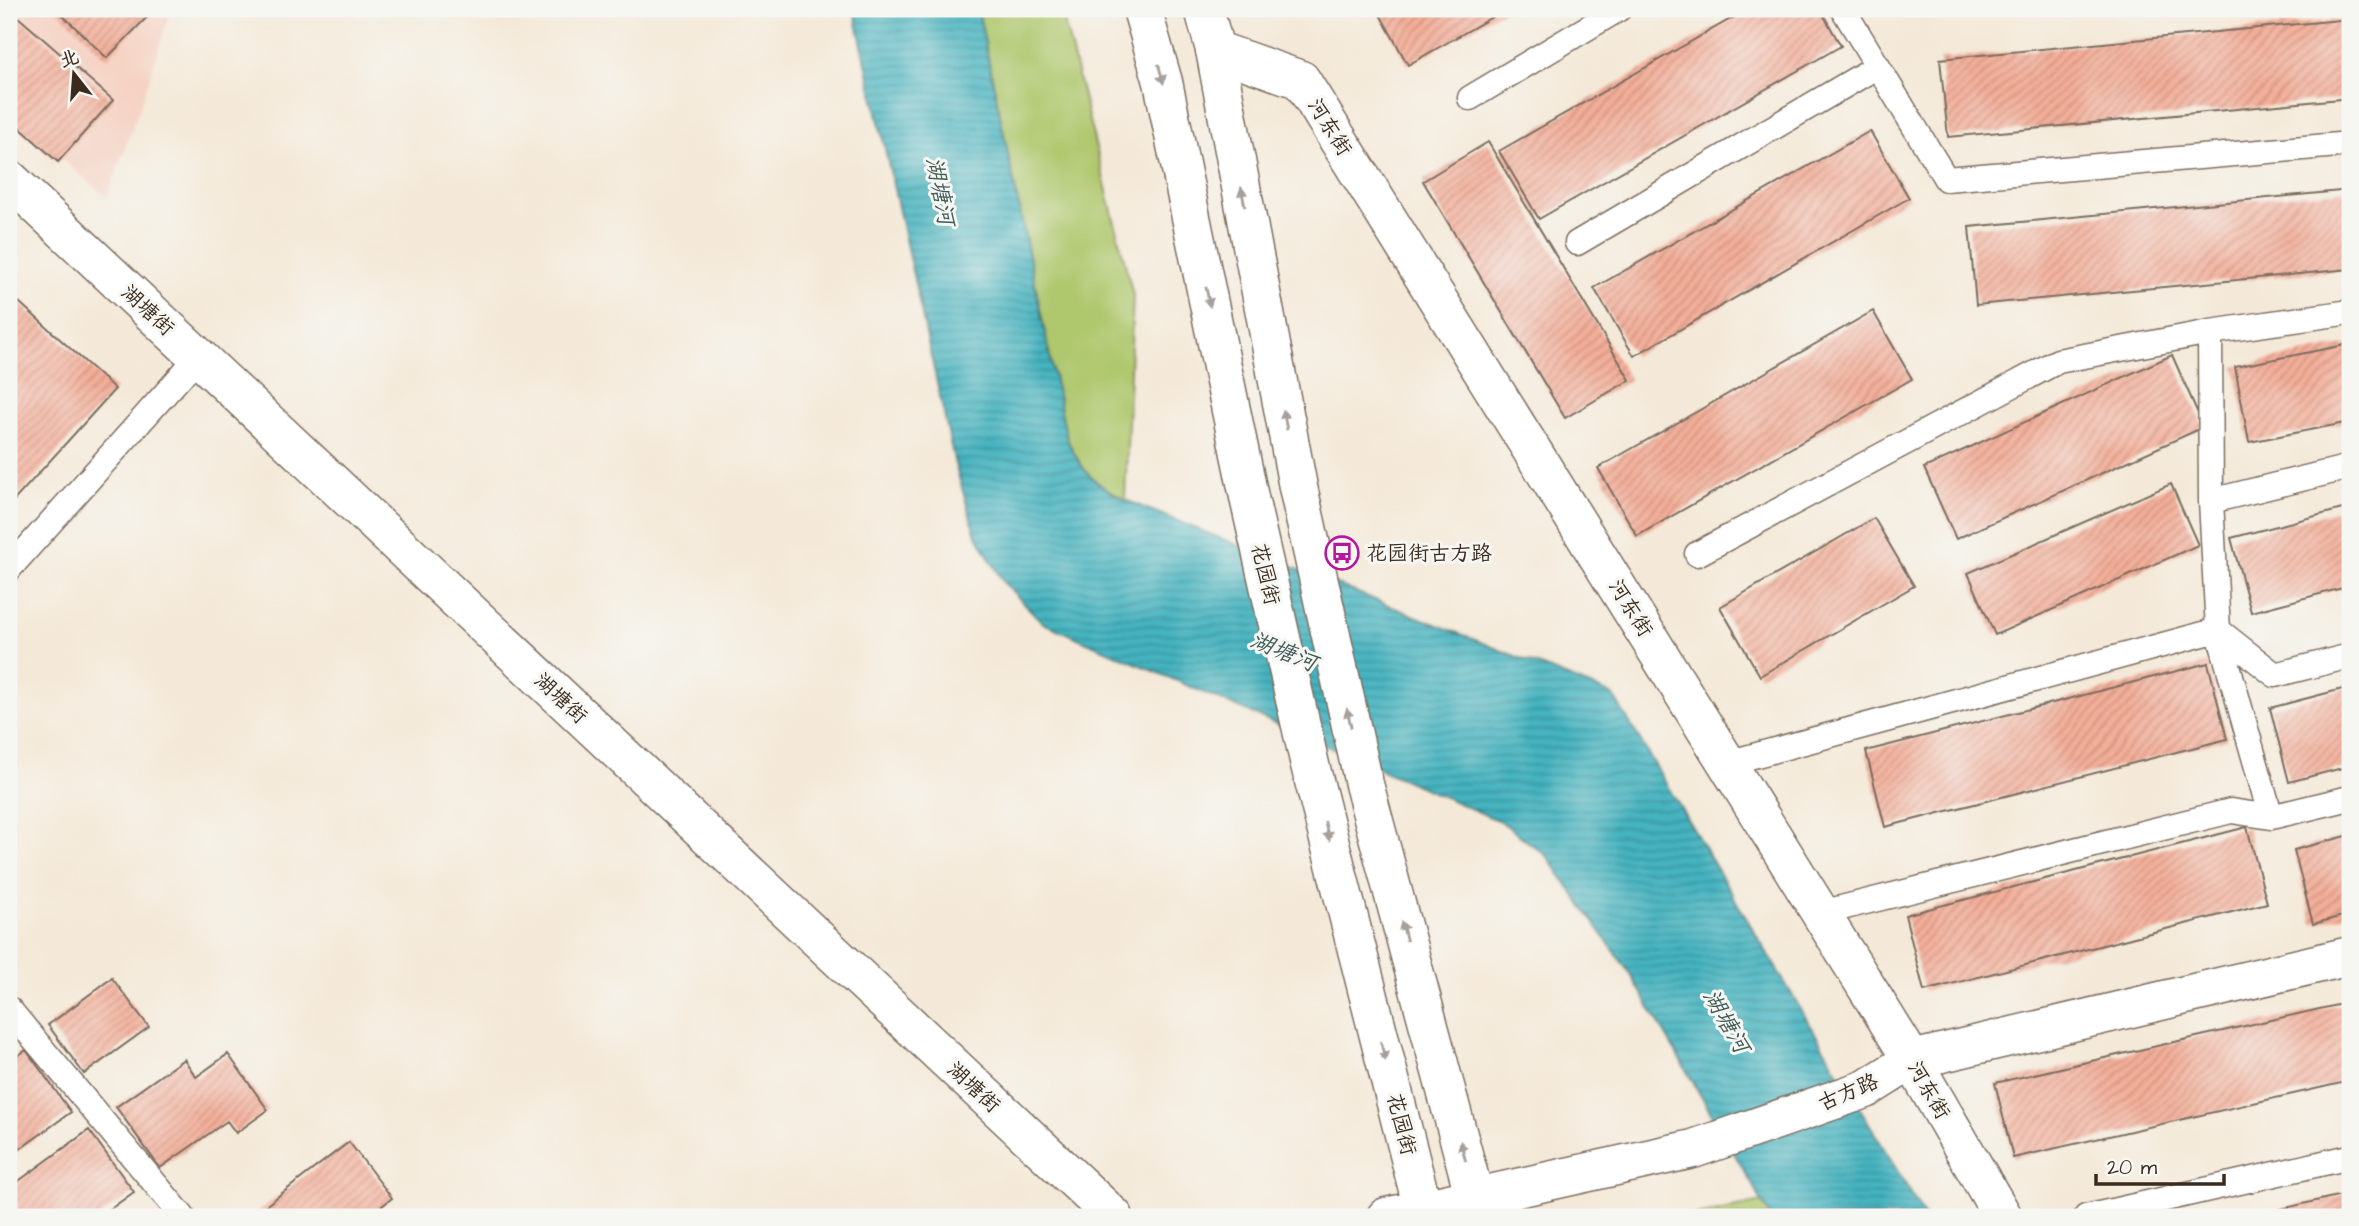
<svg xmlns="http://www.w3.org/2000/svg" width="2359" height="1226" viewBox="0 0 2359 1226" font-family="'Architects Daughter','LXGW WenKai TC',sans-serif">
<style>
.built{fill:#f5d2c3}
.park{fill:#afc76d;stroke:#757846;stroke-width:2}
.water{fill:url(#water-rules);stroke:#406e6f;stroke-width:2}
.building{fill:url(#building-hatch)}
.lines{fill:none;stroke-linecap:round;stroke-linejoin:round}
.lane-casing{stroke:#7c6d5f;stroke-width:27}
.street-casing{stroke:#7c6d5f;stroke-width:41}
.secondary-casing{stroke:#7c6d5f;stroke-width:41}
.lane{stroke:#fff;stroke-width:24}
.street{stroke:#fff;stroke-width:38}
.secondary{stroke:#fff;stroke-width:38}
.oneway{fill:#a79f9a}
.labels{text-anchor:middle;stroke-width:6;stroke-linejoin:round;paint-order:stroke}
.street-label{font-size:21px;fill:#3b2a1e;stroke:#f6f6f2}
.poi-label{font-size:21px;fill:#3b2a1e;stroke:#f6f6f2;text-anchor:start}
.water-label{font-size:23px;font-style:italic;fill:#3e5a57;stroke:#f6f6f2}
</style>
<defs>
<pattern id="water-rules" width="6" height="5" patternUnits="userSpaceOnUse" patternTransform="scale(1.75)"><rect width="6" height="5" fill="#44b3c0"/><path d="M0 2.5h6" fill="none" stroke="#3a929b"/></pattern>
<pattern id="building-hatch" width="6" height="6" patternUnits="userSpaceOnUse" patternTransform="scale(1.75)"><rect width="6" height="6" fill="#f4af9a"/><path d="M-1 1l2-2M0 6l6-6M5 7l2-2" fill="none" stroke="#c78f7d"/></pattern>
</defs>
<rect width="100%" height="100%" fill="#f6f6f2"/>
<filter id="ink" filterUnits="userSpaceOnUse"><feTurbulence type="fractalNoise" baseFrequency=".0143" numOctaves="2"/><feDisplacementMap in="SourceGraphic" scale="14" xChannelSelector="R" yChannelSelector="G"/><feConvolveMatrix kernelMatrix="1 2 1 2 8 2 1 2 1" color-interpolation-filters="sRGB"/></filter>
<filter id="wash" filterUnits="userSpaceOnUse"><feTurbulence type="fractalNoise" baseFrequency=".00686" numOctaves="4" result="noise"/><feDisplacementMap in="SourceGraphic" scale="28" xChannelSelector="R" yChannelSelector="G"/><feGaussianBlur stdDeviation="1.57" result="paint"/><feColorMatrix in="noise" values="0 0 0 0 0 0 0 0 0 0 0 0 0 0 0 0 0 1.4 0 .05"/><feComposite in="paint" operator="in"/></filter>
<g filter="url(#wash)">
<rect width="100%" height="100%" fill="#f4e9d8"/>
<path class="built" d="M9 9H171L142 101 107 198 9 112Z"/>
<path class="park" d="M978 9H1061L1133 295 1125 500C1093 483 1082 472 1067 439Z
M1762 1202 1771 1217H1688Z"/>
<path class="water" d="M854 9H978L1067 439C1082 472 1093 483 1125 500L1613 695 1925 1217H1771L1631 975 1547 856 1502 822 1043 623 1003 582 975 532 955 464Z"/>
<g id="blocks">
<path class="building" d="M9 9 113 100 58 162 9 118Z
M56 9H155L107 58Z
M1377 9H1506L1408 65Z
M1748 9H1820L1841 46 1539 219 1499 151Z
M2350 19V98L1948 137 1940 59Z
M1870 131 1909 198 1634 356 1594 288Z
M1488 142 1630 380 1565 418 1423 181Z
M2350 190V269L1976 305 1969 227Z
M19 302 115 389 9 506V314Z
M1873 311 1912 379 1637 536 1598 468Z
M2350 344V422L2249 442 2235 367Z
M2172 355 2204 427 1956 539 1924 468Z
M2171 484 2198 545 1995 635 1968 573Z
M2350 507V586L2251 612 2231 538Z
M1874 518 1914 586 1760 676 1720 607Z
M2208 663 2227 739 1885 827 1866 751Z
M2350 687V766L2289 782 2270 708Z
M2247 827 2267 903 1924 991 1905 915Z
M2350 835V914L2313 924 2294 850Z
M112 978 149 1027 84 1074 48 1025Z
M2350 1002V1081L2013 1158 1995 1083Z
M26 1050 71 1112 9 1157V1062Z
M228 1054 268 1110 236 1133 227 1121 160 1168 116 1107 184 1059 196 1077Z
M89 1130 134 1192 99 1217H9V1188Z
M349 1142 392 1198 368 1217H251Z
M2350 1193V1217H2252L2251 1216Z"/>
</g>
</g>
<g filter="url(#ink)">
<use href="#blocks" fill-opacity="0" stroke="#7c6d5f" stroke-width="2"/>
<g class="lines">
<defs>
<path id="lane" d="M1843 9 1946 179 2350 144
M1470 98 1619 9
M1577 243 1878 66
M2210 332 2211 501 2218 630 2271 817
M2211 501 2350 467
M1697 554 2058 361 2210 332 2350 312
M9 569 198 357
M1727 763 2218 630 2275 675 2350 656
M1821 913 2231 811 2271 817 2350 798
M9 1009 183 1217
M2086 1217 2350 1157"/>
<path id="street" d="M1215 50 1301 80 1912 1060 2003 1217"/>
<path id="secondary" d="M1142 9 1163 82 1250 502 1310 765 1425 1217
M1204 9 1215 50 1298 487 1364 784 1480 1217
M9 179 1114 1217
M1386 1217 1693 1149 1866 1089 1912 1060 2350 956"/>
</defs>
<use href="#lane" class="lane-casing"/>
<use href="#street" class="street-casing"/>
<use href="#secondary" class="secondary-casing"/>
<use href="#lane" class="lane"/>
<use href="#street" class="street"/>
<use href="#secondary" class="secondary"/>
</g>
<defs><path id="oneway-solid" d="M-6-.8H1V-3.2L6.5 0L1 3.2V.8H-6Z" transform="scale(1.75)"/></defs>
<g class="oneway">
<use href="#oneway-solid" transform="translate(1161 74) rotate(75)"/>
<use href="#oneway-solid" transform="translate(1243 197) rotate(-101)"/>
<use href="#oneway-solid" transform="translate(1208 297) rotate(78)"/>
<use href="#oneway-solid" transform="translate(1285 420) rotate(-101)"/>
<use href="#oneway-solid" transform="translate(1349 718) rotate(-103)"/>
<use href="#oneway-solid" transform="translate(1327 831) rotate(76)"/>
<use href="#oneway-solid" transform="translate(1404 931) rotate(-105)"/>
<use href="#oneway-solid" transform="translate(1383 1051) rotate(76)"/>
<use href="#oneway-solid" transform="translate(1463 1151) rotate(-105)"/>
</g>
</g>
<defs>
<symbol id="bus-ring" viewBox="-11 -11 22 22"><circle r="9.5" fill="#f6f6f2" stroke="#b5179e" stroke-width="1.5"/><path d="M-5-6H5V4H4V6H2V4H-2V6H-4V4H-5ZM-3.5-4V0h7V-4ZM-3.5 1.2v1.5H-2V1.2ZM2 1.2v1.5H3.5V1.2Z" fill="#b5179e"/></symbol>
</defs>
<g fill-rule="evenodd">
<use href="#bus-ring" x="1323" y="534" width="38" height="38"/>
</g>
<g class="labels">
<g class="street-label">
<text transform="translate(1330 127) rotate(58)" y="7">河东街</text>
<text transform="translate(148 310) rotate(43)" y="7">湖塘街</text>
<text transform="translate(1266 574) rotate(77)" y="7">花园街</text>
<text transform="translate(1631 608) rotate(58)" y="7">河东街</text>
<text transform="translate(561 698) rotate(43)" y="7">湖塘街</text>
<text transform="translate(974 1087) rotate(43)" y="7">湖塘街</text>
<text transform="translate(1929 1090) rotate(60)" y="7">河东街</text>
<text transform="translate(1848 1092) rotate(-23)" y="7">古方路</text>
<text transform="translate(1402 1124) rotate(76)" y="7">花园街</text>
</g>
<g class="poi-label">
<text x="1366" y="560">花园街古方路</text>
</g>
<g class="water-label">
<text transform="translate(941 191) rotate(79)" y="8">湖塘河</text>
<text transform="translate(1284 651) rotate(22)" y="8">湖塘河</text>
<text transform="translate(1727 1021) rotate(60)" y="8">湖塘河</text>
</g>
</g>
<rect width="2359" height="1226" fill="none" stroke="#f6f6f2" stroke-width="35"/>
<g transform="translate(74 74) rotate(343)" stroke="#f6f6f2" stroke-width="5" paint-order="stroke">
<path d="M0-5L12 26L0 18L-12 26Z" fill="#3b2a1e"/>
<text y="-10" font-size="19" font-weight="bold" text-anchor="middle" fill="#3b2a1e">北</text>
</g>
<path d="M2096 1174v10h128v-10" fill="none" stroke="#3b2a1e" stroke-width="3.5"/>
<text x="2107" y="1174" font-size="21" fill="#3b2a1e" stroke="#f6f6f2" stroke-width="5" paint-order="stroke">20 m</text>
</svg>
